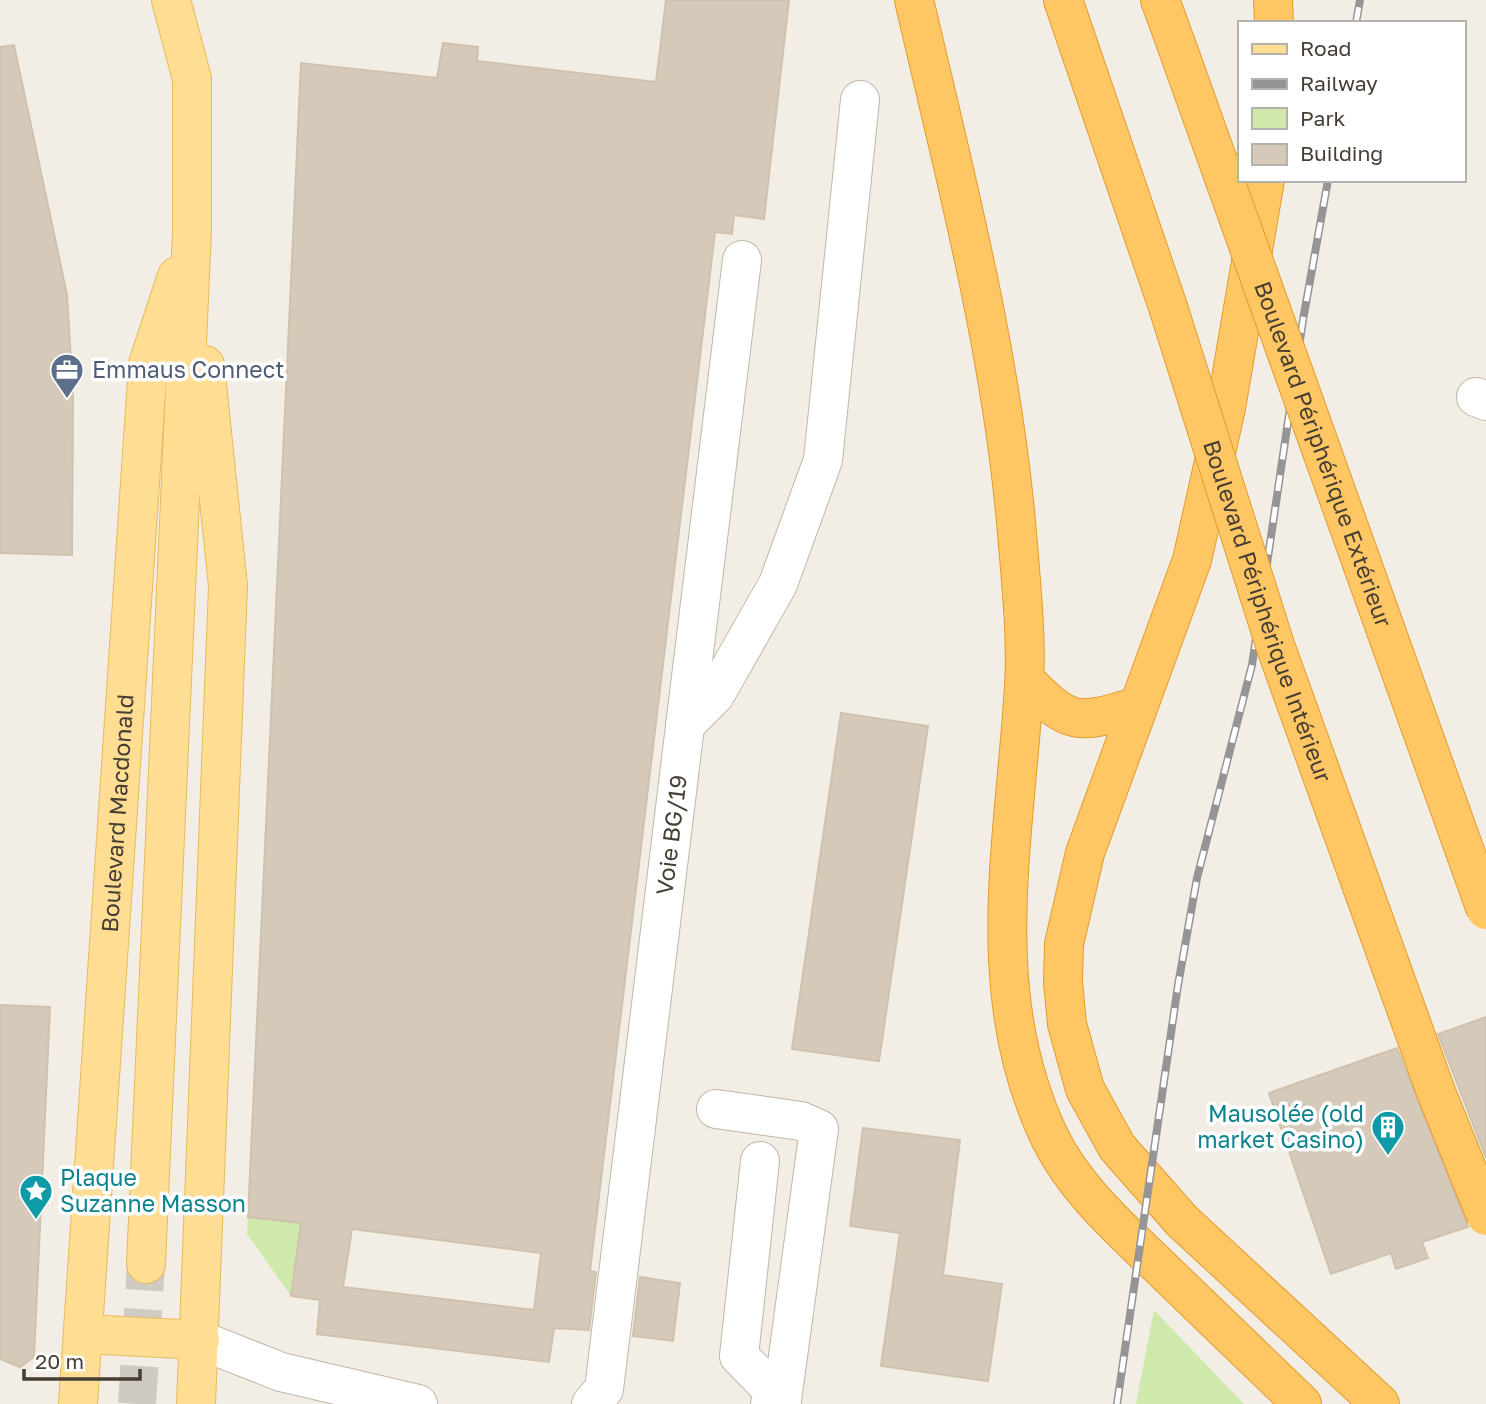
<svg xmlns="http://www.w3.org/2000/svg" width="1486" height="1404" viewBox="0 0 1486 1404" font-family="'Golos Text',sans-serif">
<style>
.green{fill:#cfe9ac}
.building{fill:#d5caba;stroke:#d0c1ad;stroke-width:2;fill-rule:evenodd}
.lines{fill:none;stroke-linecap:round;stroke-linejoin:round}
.major-tunnel{stroke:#d0cbc2;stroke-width:38;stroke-dasharray:38 19;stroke-linecap:butt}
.minor-casing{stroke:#bfb6a7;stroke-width:40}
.major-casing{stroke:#e8ba5e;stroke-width:40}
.highway-casing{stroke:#e39b2f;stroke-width:40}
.minor{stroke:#fff;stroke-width:38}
.major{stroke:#ffdd92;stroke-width:38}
.highway{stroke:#ffc764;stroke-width:38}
.rail-casing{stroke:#959595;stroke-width:8}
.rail{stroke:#fff;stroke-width:5;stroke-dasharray:16;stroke-linecap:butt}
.highway-bridge-casing{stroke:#e39b2f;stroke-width:40;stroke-linecap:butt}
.highway-bridge{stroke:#ffc764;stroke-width:38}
.labels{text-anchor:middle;stroke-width:7;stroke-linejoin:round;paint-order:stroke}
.service-label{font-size:23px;fill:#4e5e75;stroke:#fff;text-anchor:start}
.street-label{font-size:23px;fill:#463e34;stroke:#fff}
.culture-label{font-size:23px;fill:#0d838f;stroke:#fff;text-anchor:end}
</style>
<rect width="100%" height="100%" fill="#f3eee5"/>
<path class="green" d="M248 1217 301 1223 291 1296 247 1234Z
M1154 1310 1244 1404H1136Z"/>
<path class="building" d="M666 0H789L764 219 734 215 732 234 715 232 590 1271 596 1272 589 1330 554 1328 549 1362 317 1334 320 1300 291 1296 301 1223 248 1217 301 63 437 78 443 43 478 47 477 61 656 82ZM352 1229 541 1253 534 1310 343 1287Z
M14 45 67 295 73 393 72 555 0 553V47Z
M841 713 928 726 879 1061 792 1049Z
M0 1005 50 1007 34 1357 20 1367 0 1359Z
M1486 1017V1158L1438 1034Z
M1397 1048 1468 1227 1422 1242 1428 1258 1396 1269 1391 1253 1331 1274 1269 1093Z
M863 1128 960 1140 943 1275 1002 1284 988 1381 881 1366 900 1233 850 1226Z
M640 1277 680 1283 673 1341 633 1336Z"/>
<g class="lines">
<path class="major-tunnel" d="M137 1404 146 1264"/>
<defs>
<g id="minor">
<path d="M1476 397 1486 401"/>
<path d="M685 725 715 695 778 584 823 460 860 100"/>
<path d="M716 1109 801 1121 819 1129 782 1400 770 1404"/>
<path d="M760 1161 739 1356 782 1400"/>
<path d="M200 1340 281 1372 418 1404"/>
<path id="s1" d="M591 1404 604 1389 742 260"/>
</g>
<g id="major">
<path d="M146 1264 192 231V79L171 0"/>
<path d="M84 1334 200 1340"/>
<path id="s2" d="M78 1404 148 364 177 276"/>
<path d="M196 1404 228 586 205 365"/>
</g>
<path id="highway" d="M914 0C955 176 1002 353 1017 533 1021 583 1027 637 1024 686 1015 840 980 993 1050 1138 1076 1191 1122 1230 1164 1271 1210 1315 1256 1360 1302 1404
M1063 0 1168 307
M1160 0 1175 41
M1273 0 1274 23
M1265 180 1226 408 1192 560 1085 853 1064 944 1063 982 1067 1024 1085 1089 1117 1147 1182 1221 1380 1404
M1025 680C1070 726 1077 725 1138 706"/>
</defs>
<use href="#minor" class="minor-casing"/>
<use href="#major" class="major-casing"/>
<use href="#highway" class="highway-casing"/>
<use href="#minor" class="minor"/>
<use href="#major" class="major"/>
<use href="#highway" class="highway"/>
<defs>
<path id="rail" d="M1356 23 1360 0
M1117 1404 1178 985 1197 878 1252 665 1303 320 1328 180"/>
</defs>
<use href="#rail" class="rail-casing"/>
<use href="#rail" class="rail"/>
<defs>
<g id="highway-bridge">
<path id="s3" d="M1175 41 1486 910"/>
<path id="s4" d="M1168 307 1275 645 1436 1092 1486 1216"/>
</g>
</defs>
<use href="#highway-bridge" class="highway-bridge-casing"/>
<use href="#highway-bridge" class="highway-bridge"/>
</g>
<defs>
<symbol id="office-pin" viewBox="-11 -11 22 30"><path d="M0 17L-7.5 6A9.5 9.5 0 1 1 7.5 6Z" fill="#5c6f8a" stroke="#fff"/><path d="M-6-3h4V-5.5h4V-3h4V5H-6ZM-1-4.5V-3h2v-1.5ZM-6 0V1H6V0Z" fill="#fff"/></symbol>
<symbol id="building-pin" viewBox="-11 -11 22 30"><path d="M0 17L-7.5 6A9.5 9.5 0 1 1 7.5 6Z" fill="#0f9aa8" stroke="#fff"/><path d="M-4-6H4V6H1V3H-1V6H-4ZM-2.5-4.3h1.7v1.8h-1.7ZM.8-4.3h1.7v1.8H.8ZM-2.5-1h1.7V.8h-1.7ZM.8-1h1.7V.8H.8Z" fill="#fff"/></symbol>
<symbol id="sight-pin" viewBox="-11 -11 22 30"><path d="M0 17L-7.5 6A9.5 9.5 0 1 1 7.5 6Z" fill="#0f9aa8" stroke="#fff"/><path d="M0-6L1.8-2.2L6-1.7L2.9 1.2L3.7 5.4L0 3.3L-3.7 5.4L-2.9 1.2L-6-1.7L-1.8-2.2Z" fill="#fff"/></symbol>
</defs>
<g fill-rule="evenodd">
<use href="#office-pin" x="48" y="351" width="38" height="52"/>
<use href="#building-pin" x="1369" y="1108" width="38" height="52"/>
<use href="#sight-pin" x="17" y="1172" width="38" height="52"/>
</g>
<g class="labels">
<g class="service-label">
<text x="92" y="378">Emmaus Connect</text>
</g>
<g class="street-label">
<text dy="8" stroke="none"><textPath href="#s3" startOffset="439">Boulevard Périphérique Extérieur</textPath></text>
<text dy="8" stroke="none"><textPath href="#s4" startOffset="320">Boulevard Périphérique Intérieur</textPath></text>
<text dy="8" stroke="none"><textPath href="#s2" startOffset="592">Boulevard Macdonald</textPath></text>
<text dy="8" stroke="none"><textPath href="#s1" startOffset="578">Voie BG/19</textPath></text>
</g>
<g class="culture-label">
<text x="1364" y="1122">Mausolée (old<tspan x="1364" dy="26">market Casino)</tspan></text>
<text x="60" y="1186" text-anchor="start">Plaque<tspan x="60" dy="26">Suzanne Masson</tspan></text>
</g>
</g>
<rect x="1238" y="21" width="228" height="161" fill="#ffffff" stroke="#b5b2ae" stroke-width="2"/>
<rect x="1252" y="44" width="35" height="10" fill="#ffdd92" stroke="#b5b2ae" stroke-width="2"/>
<text x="1300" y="56" font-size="21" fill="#463e34">Road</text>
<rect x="1252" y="79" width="35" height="10" fill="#959595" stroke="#b5b2ae" stroke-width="2"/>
<text x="1300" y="91" font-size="21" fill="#463e34">Railway</text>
<rect x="1252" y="108" width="35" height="21" fill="#cfe9ac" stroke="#b5b2ae" stroke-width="2"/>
<text x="1300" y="126" font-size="21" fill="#463e34">Park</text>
<rect x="1252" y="144" width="35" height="21" fill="#d5caba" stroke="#b5b2ae" stroke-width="2"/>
<text x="1300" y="161" font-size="21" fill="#463e34">Building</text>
<path d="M24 1369v10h116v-10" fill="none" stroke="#463e34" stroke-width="3.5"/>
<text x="35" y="1369" font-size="21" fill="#463e34" stroke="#ffffff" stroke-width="5" paint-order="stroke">20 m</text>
</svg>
